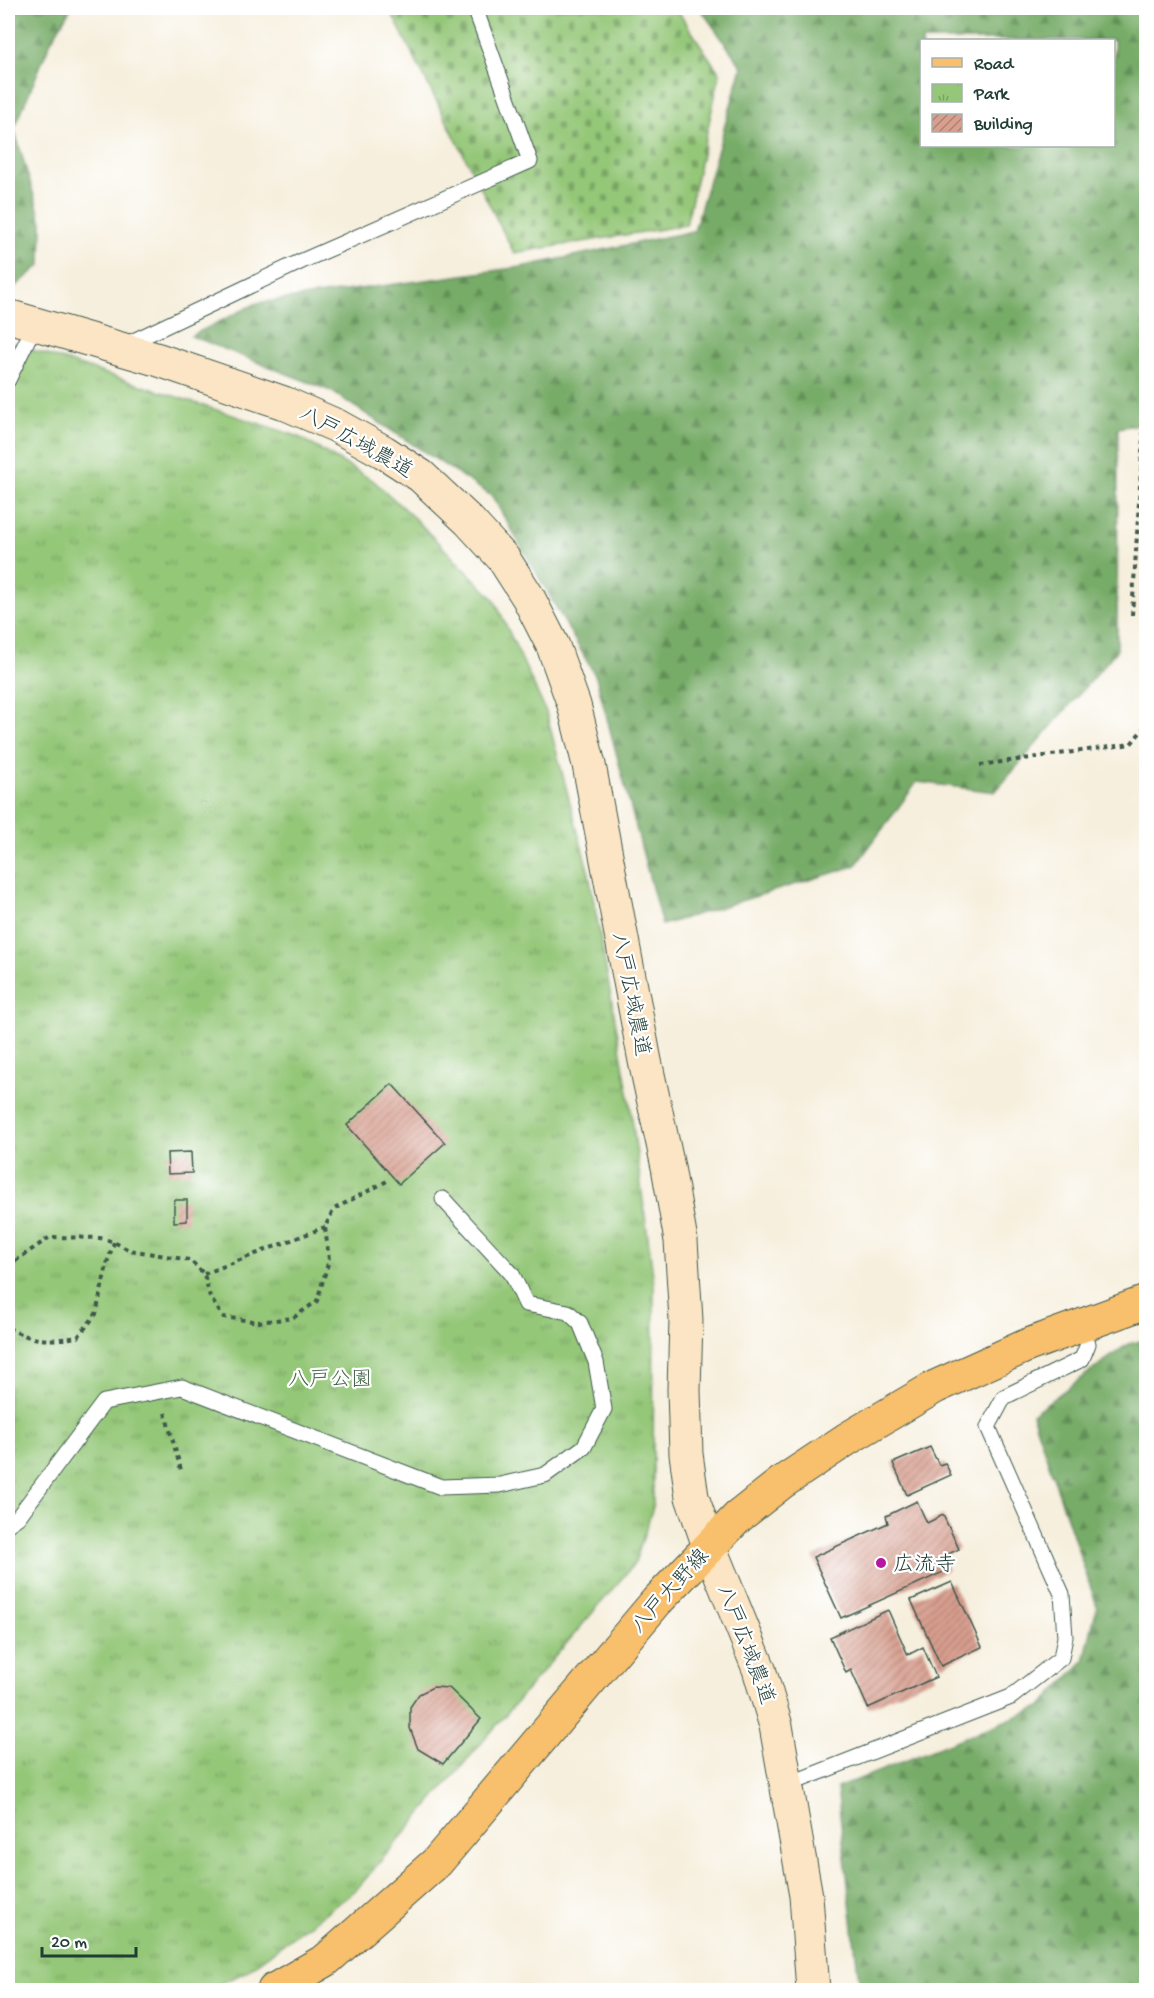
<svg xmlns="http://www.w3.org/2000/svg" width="1154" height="1998" viewBox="0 0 1154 1998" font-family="'Gochi Hand','Klee One',sans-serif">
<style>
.forest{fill:url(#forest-firs);stroke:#4b744e;stroke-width:1.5;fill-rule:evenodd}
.cemetery{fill:url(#cemetery-stones);stroke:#5a8256;stroke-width:1.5}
.park{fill:url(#park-tufts);stroke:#5a8256;stroke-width:1.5}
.building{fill:url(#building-hatch)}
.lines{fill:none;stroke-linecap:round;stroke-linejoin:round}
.lane-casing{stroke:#3f584d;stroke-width:17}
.secondary-casing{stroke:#3f584d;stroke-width:35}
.primary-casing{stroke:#3f584d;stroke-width:35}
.path{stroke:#3f584d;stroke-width:4;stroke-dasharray:4.5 4.5;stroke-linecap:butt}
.lane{stroke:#fff;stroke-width:15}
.secondary{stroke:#fce5c4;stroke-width:33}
.primary{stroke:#f8bf6c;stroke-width:33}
.poi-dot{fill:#b5179e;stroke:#fff;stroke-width:2}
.labels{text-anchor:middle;stroke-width:4.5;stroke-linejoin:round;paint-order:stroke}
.street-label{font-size:21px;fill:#1f3d34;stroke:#fff}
.park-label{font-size:21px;fill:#426648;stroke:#fff}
.poi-label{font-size:21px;fill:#1f3d34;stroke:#fff;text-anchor:start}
</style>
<defs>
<pattern id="forest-firs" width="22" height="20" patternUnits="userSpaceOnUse" patternTransform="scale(1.5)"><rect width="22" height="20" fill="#77ac68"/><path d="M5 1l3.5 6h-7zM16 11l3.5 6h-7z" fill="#618d56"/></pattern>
<pattern id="cemetery-stones" width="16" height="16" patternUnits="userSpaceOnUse" patternTransform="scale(1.5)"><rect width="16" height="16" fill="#94c778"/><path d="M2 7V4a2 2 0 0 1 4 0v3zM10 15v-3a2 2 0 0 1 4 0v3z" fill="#78a363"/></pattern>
<pattern id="park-tufts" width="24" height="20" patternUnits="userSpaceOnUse" patternTransform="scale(1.5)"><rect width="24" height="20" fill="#94c778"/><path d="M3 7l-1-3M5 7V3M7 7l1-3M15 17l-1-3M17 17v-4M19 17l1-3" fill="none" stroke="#78a363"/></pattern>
<pattern id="building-hatch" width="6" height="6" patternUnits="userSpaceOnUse" patternTransform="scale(1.5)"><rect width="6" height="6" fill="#d89e8e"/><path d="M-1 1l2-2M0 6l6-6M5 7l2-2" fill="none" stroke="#af8275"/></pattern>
</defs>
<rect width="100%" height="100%" fill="#fff"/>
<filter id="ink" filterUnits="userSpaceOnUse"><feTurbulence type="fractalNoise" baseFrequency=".0167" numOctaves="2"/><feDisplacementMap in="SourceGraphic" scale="12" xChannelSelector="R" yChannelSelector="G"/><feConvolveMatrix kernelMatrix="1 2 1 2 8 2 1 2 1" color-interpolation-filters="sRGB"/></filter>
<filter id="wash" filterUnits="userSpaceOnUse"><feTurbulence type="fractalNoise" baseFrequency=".008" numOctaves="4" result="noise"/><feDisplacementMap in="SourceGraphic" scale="24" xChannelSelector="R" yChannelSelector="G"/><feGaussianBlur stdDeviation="1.35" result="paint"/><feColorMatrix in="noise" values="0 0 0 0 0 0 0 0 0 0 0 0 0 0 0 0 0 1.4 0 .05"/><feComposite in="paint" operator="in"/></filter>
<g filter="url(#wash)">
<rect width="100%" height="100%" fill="#f6efdd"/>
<path class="forest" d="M8 8H71L51 41 14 129 42 222 41 265 10 291H8Z
M700 8H1146V423L1118 428 1117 650 995 792 917 782 855 866 662 925 596 677 492 496 331 391 191 336 257 303 521 267 694 231 742 67ZM922 40H1114V146H922Z
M1146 1340V1990H860L837 1788 1040 1707 1084 1661 1097 1606 1032 1414 1128 1344Z"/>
<path class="cemetery" d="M389 8H676L720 74 686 225 514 253Z"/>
<path class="park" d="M8 342 297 436 374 481 415 519 494 599 546 712 589 874 630 1103 654 1283 653 1507 635 1563 356 1890 245 1972 208 1990H8Z"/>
<g id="blocks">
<path class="building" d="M392 1084 445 1143 399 1184 347 1125Z
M191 1152 192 1173 168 1174 167 1153Z
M174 1200H187V1221L174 1222Z
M930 1447 939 1465 945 1463 951 1475 907 1495 893 1463Z
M917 1501 927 1523 943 1515 959 1549 942 1557 948 1570 841 1618 813 1557 888 1523 886 1516Z
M952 1582 982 1647 941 1666 911 1600Z
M888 1610 908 1655 923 1647 936 1677 868 1708 851 1670 846 1673 830 1637Z
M433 1687 449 1688 481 1719 443 1764 418 1749 410 1728V1707L419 1694Z"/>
</g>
</g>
<g filter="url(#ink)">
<use href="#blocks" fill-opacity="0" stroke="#3f584d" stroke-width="1.5"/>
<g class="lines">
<defs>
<path id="lane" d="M123 346 302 261 530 161 475 8
M8 380 35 324
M8 1524 18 1517 104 1402 182 1387 441 1487 500 1485 545 1475 584 1447 604 1409 596 1362 580 1323 568 1312 526 1304 512 1274 443 1199
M787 1785 1011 1697 1061 1658 1065 1637 1062 1594 988 1427 1004 1397 1082 1359 1088 1344 1083 1324"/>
<path id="secondary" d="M8 316 159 360 284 403 337 426 384 452 421 476 469 521 503 558 528 597 553 646 574 705 589 765 645 1061 668 1167 681 1241 686 1320 684 1390 686 1454 692 1497 709 1546 759 1669 776 1726 806 1896 813 1990"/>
<path id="primary" d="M274 1990 326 1960 437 1862 657 1601 738 1517 781 1483 847 1439 935 1387 1028 1345 1146 1302"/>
</defs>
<use href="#lane" class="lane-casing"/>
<use href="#secondary" class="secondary-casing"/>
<use href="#primary" class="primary-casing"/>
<path class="path" d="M1132 615 1146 390
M980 765 1131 744 1146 725
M8 1266 50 1237 100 1238 114 1242 129 1250 190 1260 204 1274 210 1297 223 1317 259 1322 293 1318 317 1301 329 1260 325 1227 334 1209 387 1181
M204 1274 325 1227
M8 1328C35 1342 48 1341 78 1337L96 1314 108 1260 114 1242
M165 1413 181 1470
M8 1431 11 1435 12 1449 8 1455"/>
<use href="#lane" class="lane"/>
<use href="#secondary" class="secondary"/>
<use href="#primary" class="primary"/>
</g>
</g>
<circle class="poi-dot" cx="881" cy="1563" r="6"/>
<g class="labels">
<g class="street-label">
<text transform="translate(357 441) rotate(29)" y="7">八戸広域農道</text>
<text transform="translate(632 994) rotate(79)" y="7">八戸広域農道</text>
<text transform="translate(669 1590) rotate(-48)" y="7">八戸大野線</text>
<text transform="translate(747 1644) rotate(69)" y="7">八戸広域農道</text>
</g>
<g class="park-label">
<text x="330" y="1385">八戸公園</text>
</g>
<g class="poi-label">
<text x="893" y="1570">広流寺</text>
</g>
</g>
<rect width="1154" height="1998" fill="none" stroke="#fff" stroke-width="30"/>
<rect x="920" y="39" width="195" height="108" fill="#ffffff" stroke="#a5b1ae" stroke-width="1.5"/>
<rect x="932" y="58" width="30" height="9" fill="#f8bf6c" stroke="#a5b1ae" stroke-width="1.5"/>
<text x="974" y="69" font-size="18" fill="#1f3d34">Road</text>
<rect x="932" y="84" width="30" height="18" fill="url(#park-tufts)" stroke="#a5b1ae" stroke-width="1.5"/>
<text x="974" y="99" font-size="18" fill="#1f3d34">Park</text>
<rect x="932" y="114" width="30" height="18" fill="url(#building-hatch)" stroke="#a5b1ae" stroke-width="1.5"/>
<text x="974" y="129" font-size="18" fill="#1f3d34">Building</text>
<path d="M42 1947v9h94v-9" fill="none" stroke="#1f3d34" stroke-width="3"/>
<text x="51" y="1947" font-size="18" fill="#1f3d34" stroke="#ffffff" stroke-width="4.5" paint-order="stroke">20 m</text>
</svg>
